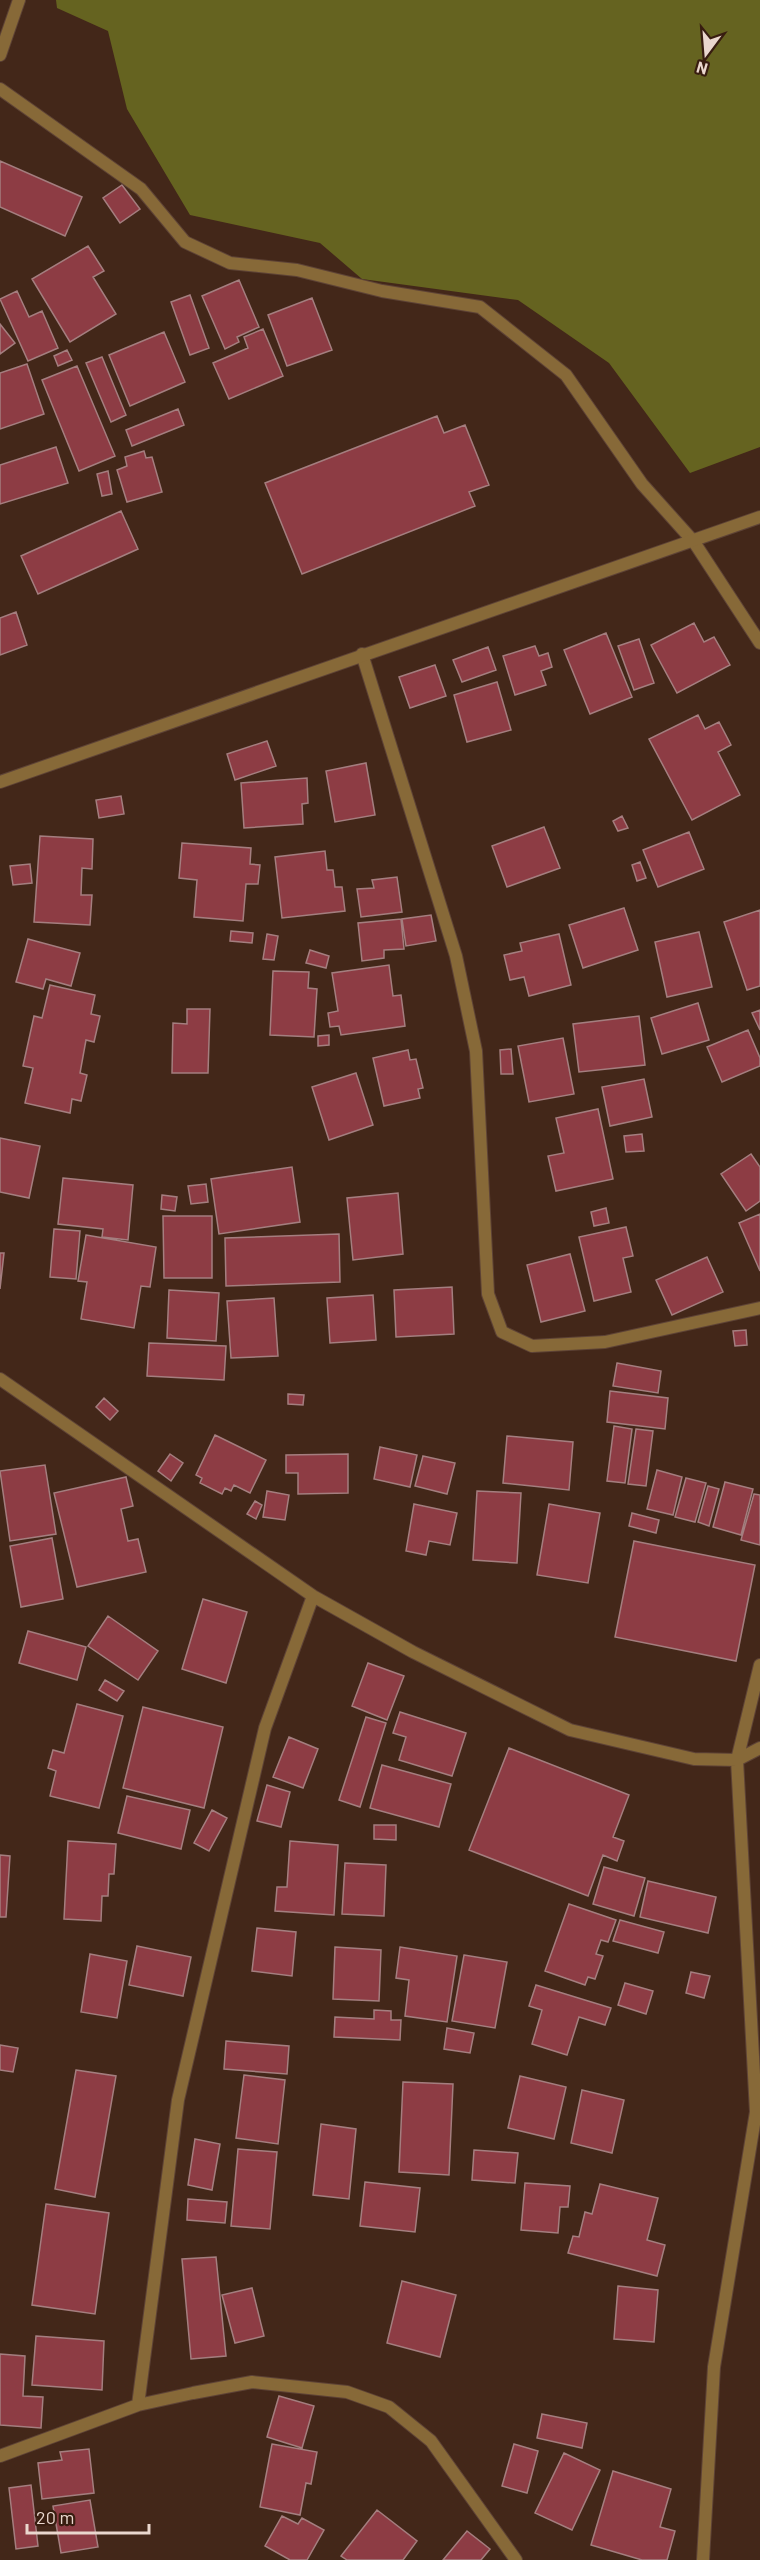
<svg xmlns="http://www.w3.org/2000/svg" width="760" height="2560" viewBox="0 0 760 2560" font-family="Barlow,sans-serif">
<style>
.forest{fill:#656320}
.building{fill:#8d3c44;stroke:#a47e7f;stroke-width:1.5}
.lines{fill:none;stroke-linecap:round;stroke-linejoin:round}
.minor-casing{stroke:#5e4336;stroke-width:14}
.tertiary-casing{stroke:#5e4336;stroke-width:14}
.minor{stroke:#876938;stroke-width:12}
.tertiary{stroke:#876938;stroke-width:12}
</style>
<rect width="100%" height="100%" fill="#432719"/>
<path class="forest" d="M56 0H760V447L690 473 609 363 518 300 362 279 320 243 190 215 127 109 108 31 57 8Z"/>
<path class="building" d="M0 161 82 197 65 236 0 207Z
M122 185 140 209 120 223 103 198Z
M88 246 104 271 93 277 116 314 70 342 32 279Z
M239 280 259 327 237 337 239 342 225 349 202 296Z
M17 291 29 317 42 311 58 348 28 361 0 299Z
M190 295 209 348 190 355 171 302Z
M312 298 332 350 287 366 268 315Z
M0 324 15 343 0 354Z
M263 329 283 376 229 399 213 363 248 348 244 337Z
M164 332 185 382 130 406 109 355Z
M67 350 72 360 58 366 54 356Z
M102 357 126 415 111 422 86 363Z
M27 364 44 414 0 429V373Z
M77 366 115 456 79 471 42 380Z
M178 409 184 425 132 446 126 430Z
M437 416 444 433 465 425 489 485 469 492 475 506 302 574 265 483Z
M56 447 68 483 0 504V465Z
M144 451 146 458 152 457 162 492 127 502 117 470 127 466 125 457Z
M108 471 112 494 102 496 97 474Z
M121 511 138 549 38 594 21 556Z
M16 612 27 645 0 655V618Z
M694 623 704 642 714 637 730 665 677 693 651 645Z
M606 633 632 697 590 714 564 650Z
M639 639 654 683 634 690 618 646Z
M535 646 539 656 548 653 552 667 541 671 546 685 515 695 503 656Z
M488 647 496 670 462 682 453 660Z
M435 665 446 696 410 708 399 677Z
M497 682 511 730 467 742 454 695Z
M698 715 705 729 719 722 731 745 718 752 740 795 692 820 649 739Z
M267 741 276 766 235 780 227 754Z
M366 763 375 815 335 822 326 771Z
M307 778 308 803 302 804 303 824 244 828 241 783Z
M121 796 124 814 99 818 96 800Z
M622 816 628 828 618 831 613 821Z
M544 827 560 868 507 887 492 846Z
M689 832 704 869 658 887 643 850Z
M40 836 93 839 92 869 82 868 81 895H92L90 925 34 922Z
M182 843 251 848 250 864 260 865 258 884H246L243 921 194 917 197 880 179 878Z
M325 851 327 870H333L335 887H342L345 911 282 918 275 857Z
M640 862 646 878 637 881 632 865Z
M30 864 32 883 13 885 10 866Z
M397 877 402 912 361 917 357 889 374 888 372 880Z
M624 908 638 950 583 968 569 925Z
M760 910V986L747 990 724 922Z
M431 915 436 941 406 946 402 919Z
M401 919 404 949 384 950V958L362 961 358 923Z
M231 931 253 933 252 943 230 941Z
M699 932 712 987 667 997 655 942Z
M267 934 278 936 274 960 263 959Z
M559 934 571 985 529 996 524 977 510 980 504 955 522 951 520 943Z
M28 939 80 953 71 986 46 979 43 989 16 982Z
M310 950 329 956 326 968 306 963Z
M389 965 393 996 401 995 405 1026 341 1035 339 1026 330 1027 328 1013 338 1011 332 973Z
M273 971 309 972 308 988 317 989 314 1037 270 1035Z
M50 985 95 995 91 1014 100 1016 94 1042 86 1040 80 1073 87 1075 81 1101 72 1099 70 1113 25 1103 33 1068 23 1066 34 1016 42 1018Z
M698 1003 709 1040 662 1054 651 1018Z
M187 1009H210L208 1073H172L173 1023 187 1024Z
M760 1010V1030L752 1013Z
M639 1016 645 1065 579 1072 573 1024Z
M748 1030 760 1058V1066L722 1082 707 1047Z
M329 1035V1045L318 1046V1036Z
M563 1038 574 1094 529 1102 518 1046Z
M511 1049 513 1074H501L500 1050Z
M408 1050 410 1060 416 1059 423 1088 418 1089 420 1098 384 1106 373 1058Z
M356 1073 373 1125 329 1140 312 1087Z
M644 1079 652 1117 610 1126 602 1087Z
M598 1109 613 1179 556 1191 548 1156 564 1153 556 1118Z
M642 1134 644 1151 626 1152 624 1136Z
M0 1138 40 1146 29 1198 0 1192Z
M751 1154 760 1167V1201L746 1211 721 1174Z
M292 1167 300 1222 219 1234 211 1179Z
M63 1178 133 1185 128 1240 102 1237 103 1229 58 1224Z
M206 1184 208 1202 191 1204 188 1186Z
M398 1193 403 1254 353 1260 347 1198Z
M162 1195 177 1197 175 1211 161 1209Z
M606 1208 609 1223 594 1226 591 1212Z
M760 1214V1271L739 1223Z
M163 1216H212V1278H164Z
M626 1227 633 1256 623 1258 631 1292 594 1301 579 1237Z
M54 1229 80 1231 76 1279 50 1277Z
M339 1234 340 1282 226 1286 225 1238Z
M86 1235 156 1247 150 1287 141 1286 134 1328 81 1319 87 1282 78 1281Z
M0 1253H4L0 1289Z
M570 1254 585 1311 541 1322 527 1265Z
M707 1257 723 1292 672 1315 656 1280Z
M452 1287 454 1334 396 1337 394 1290Z
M169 1290 219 1293 216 1341 167 1338Z
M373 1295 376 1340 330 1343 327 1298Z
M274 1298 278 1356 231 1358 227 1301Z
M746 1330 747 1345 735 1346 733 1331Z
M149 1343 226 1346 224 1380 147 1376Z
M617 1363 661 1371 658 1393 613 1386Z
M610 1391 668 1398 665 1429 607 1422Z
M288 1394 304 1395 303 1405 288 1404Z
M104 1398 118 1411 110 1420 96 1407Z
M614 1426 632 1429 625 1483 607 1481Z
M636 1429 653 1431 646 1486 628 1484Z
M215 1435 266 1460 250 1493 234 1485 231 1491 225 1488 222 1494 200 1483 202 1478 196 1475Z
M507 1436 573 1442 569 1490 503 1483Z
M380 1447 417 1455 410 1487 374 1479Z
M170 1454 183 1463 171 1481 158 1471Z
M348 1454V1493L298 1494V1473H286V1455Z
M423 1456 455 1463 447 1494 415 1486Z
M45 1465 56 1534 10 1541 0 1471Z
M657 1470 682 1477 673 1515 647 1509Z
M126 1477 133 1506 121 1509 128 1541 138 1539 146 1572 77 1587 54 1493Z
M686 1478 706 1483 695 1522 675 1517Z
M725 1482 753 1489 741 1535 713 1527Z
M708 1486 719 1489 709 1526 698 1522Z
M267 1491 289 1495 285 1520 263 1517Z
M477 1491 521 1493 517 1563 473 1560Z
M754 1494 760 1495V1545L741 1540Z
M255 1501 262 1505 256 1519 247 1514Z
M414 1504 457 1513 450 1545 429 1541 426 1555 406 1551Z
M549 1504 600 1513 588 1583 537 1575Z
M632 1513 659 1520 656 1533 629 1526Z
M52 1538 63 1599 21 1607 10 1546Z
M634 1541 755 1565 736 1661 615 1637Z
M203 1599 247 1612 226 1683 182 1669Z
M108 1616 158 1651 138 1680 88 1646Z
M28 1631 86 1647 77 1680 19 1663Z
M368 1663 404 1676 387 1720 352 1706Z
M105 1680 124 1691 117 1701 99 1690Z
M77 1704 123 1716 99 1808 50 1796 56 1771 48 1768 53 1750 64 1753Z
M143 1707 223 1727 204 1808 123 1788Z
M400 1712 466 1733 452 1776 399 1760 406 1737 393 1733Z
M366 1717 386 1723 360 1807 339 1800Z
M289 1737 318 1749 303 1788 273 1777Z
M509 1748 629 1795 613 1837 624 1841 617 1861 603 1855 588 1896 469 1850Z
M382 1765 451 1784 439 1827 370 1808Z
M267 1785 290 1792 281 1827 257 1821Z
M127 1796 190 1810 181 1849 118 1833Z
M212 1810 227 1818 209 1851 194 1843Z
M374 1825H396V1840L374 1839Z
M68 1841 116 1844 114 1874H109L108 1896H102L101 1921 64 1919Z
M290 1841 338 1845 334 1915 275 1911 277 1887H287Z
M0 1855 10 1856 6 1917H0Z
M345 1863 386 1865 384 1916 342 1914Z
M604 1867 645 1878 634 1916 593 1904Z
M648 1881 716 1897 708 1933 640 1917Z
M569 1904 616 1920 608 1942 601 1940 596 1954 603 1956 595 1979 588 1977 585 1985 545 1971Z
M620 1920 664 1932 658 1953 613 1941Z
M257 1928 296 1932 292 1976 252 1971Z
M137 1946 191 1957 183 1996 129 1985Z
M335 1947 381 1950 379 2001 333 1999Z
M400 1947 457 1956 447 2022 405 2016 409 1980 396 1978Z
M90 1954 127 1961 117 2018 81 2012Z
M464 1955 507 1962 495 2028 452 2021Z
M691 1972 710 1976 704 1998 686 1993Z
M625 1983 653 1991 646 2014 618 2005Z
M536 1985 611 2008 605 2025 579 2017 567 2055 532 2044 542 2010 529 2006Z
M374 2010 391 2011V2020H401L400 2040 334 2037 335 2017 374 2019Z
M447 2028 474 2033 470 2053 444 2049Z
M226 2041 289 2046 287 2074 224 2069Z
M0 2045 18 2048 13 2072 0 2070Z
M76 2070 116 2076 95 2197 55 2189Z
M244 2075 285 2080 278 2144 236 2138Z
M520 2076 566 2087 554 2139 508 2128Z
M403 2082 453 2084 449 2175 399 2172Z
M582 2090 624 2100 612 2153 571 2143Z
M321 2124 356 2129 349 2199 313 2195Z
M195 2139 220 2144 212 2190 188 2185Z
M238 2149 277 2152 270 2229 231 2226Z
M474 2150 518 2153 515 2183 472 2180Z
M365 2182 420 2188 415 2232 360 2226Z
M525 2183 570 2186 568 2207H560L558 2233 521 2230Z
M600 2184 658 2198 647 2240 665 2245 657 2276 568 2253 573 2236 579 2237 585 2212 592 2214Z
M188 2199 227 2202 225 2223 187 2220Z
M46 2204 109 2213 95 2314 32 2305Z
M216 2257 226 2356 191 2359 182 2259Z
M402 2281 456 2295 440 2357 387 2343Z
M618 2286 658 2290 654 2342 614 2339Z
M252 2288 264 2336 235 2343 222 2295Z
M36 2336 104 2341 102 2390 32 2385Z
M0 2354 25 2356 23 2396 43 2397 41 2428 0 2425Z
M279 2396 314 2406 302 2448 267 2437Z
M542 2414 587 2423 582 2448 537 2438Z
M272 2444 317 2452 311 2484 306 2483 300 2515 260 2507Z
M514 2444 538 2451 527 2493 502 2486Z
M89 2449 94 2493 42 2499 38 2463 62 2460 60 2452Z
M564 2453 600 2470 572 2530 535 2513Z
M613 2471 671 2489 660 2527 675 2531 667 2560H642L591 2545Z
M31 2485 38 2546 16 2549 9 2488Z
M90 2500 98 2547 61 2553 53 2506Z
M377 2510 417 2541 403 2560H347L341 2556Z
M282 2516 298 2524 302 2518 324 2530 307 2560H290L265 2546Z
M467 2531 490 2549 481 2560H443Z"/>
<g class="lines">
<defs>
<path id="minor" d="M0 55 19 0
M0 89 141 189 185 242 230 263 297 270 382 291 480 307 566 375 642 484 694 542 760 643
M362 654 456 956 476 1051 488 1294 502 1332 532 1346 605 1342 760 1308
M0 1379 313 1596 413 1652 570 1730 694 1759 737 1760 760 1748
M138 2405 178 2100 265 1728 313 1596
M0 2456 138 2405 193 2393 252 2382 347 2392 389 2407 431 2441 516 2560
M703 2560 714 2367 756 2112 737 1760 760 1665"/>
<path id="tertiary" d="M0 782 760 517"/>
</defs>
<use href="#minor" class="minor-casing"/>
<use href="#tertiary" class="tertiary-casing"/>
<use href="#minor" class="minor"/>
<use href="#tertiary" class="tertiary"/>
</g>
<g transform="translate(706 54) rotate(196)" stroke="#381d10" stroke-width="4.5" paint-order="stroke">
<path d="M0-4.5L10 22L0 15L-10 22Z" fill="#ead7ce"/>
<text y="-9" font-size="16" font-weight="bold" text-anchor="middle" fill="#ead7ce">N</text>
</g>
<path d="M27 2524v9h122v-9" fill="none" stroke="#ead7ce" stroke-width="3"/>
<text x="36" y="2524" font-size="18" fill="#ead7ce" stroke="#381d10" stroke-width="4.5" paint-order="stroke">20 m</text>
</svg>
